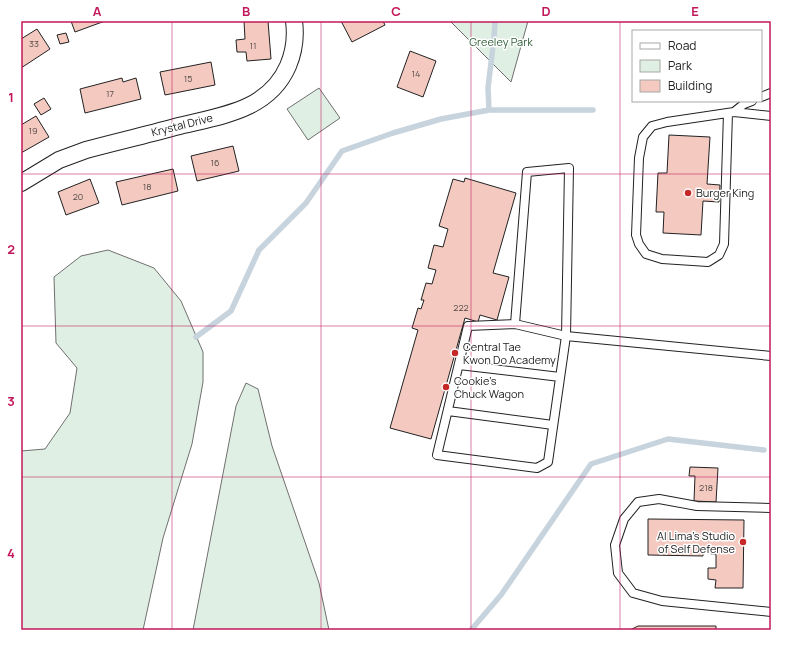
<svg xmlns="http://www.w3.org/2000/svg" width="792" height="651" viewBox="0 0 792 651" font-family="Manrope,sans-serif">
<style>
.green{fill:#e0efe3;stroke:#6f6f6f}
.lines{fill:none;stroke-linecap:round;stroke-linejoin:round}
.stream{stroke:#c7d3dd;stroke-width:5.5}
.building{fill:#f3c9c0;stroke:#222}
.service-casing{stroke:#222;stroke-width:10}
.minor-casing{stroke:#222;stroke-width:18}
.service{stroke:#fff;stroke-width:8}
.minor{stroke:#fff;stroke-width:16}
.grid{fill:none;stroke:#c2185b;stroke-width:1;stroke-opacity:0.55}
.poi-dot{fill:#c62828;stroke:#fff;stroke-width:1.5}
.labels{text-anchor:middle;stroke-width:3;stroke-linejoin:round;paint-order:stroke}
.number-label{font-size:9px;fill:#564c4a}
.park-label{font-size:11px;fill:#2f5e38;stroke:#fff}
.street-label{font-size:11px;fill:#222;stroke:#fff}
.poi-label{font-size:11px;fill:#222;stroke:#fff;text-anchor:start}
.neatline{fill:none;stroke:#c2185b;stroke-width:1.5}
.grid-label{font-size:13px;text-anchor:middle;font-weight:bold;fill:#c2185b}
</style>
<rect width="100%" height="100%" fill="#fff"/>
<path class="green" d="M450 21H528L511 82Z
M319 88 340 118 308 140 287 109Z
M108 250 154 268 181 301 203 352V382L192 444 163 538 143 630H21V451L45 449 70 413 77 368 56 343 54 277 81 256Z
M246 383 258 389 272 446 319 583 329 630H193L236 406Z"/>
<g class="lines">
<path class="stream" d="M489 110 488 88 494 38 495 21
M196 337 231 311 259 250 306 203 342 151 393 133 441 119 489 110H593
M471 630 501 595 591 464 668 439 764 450"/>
</g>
<path class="building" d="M71 21H105L75 32Z
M244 21H268L271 59 247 61 246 52H237L236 40 245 39Z
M341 21H383L385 25 352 42Z
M37 29 50 49 21 68V39Z
M66 33 69 42 60 44 57 35Z
M410 51 436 61 423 97 397 87Z
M211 62 215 85 165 95 160 72Z
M122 78 123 82 136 78 141 99 85 113 80 89Z
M44 98 51 109 41 115 34 104Z
M36 116 49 137 21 153V125Z
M669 135 710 137 707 184 720 185 719 202 703 201 701 235 663 233 664 212H656L658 173H667Z
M233 146 239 171 197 181 191 156Z
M173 169 178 191 122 205 116 182Z
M465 178 516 193 493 273 509 277 497 320 480 315 478 322 465 318 431 439 390 428 418 330 412 328 418 308 421 309 424 300H421L426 283 432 284 436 270 428 268 434 245 443 247 448 229 439 226 453 179 464 182Z
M90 179 99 203 66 215 58 192Z
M690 467 718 468 716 502 694 501 695 476H689Z
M648 519 744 520 743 588H715L716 580 708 579V568H716V554H711V551H703V556L648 555Z
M638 626H716V630H630Z"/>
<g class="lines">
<defs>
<path id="service" d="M761 97 771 93
M734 112 744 104 752 101
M728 113 724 244 719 255 708 262 662 259 646 254 639 244 636 235 639 158 643 137 652 126 667 122 734 112 771 116
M515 324 468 326 437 455 537 468 548 462 566 336 569 168 527 172 515 324 566 336 771 356
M459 365 560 377
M448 411 553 425
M771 508 697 506 659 499 638 502 624 519 615 545 618 573 633 593 662 601 771 612"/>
<path id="minor" d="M21 183 59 160 86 150C116 142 146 135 175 127 218 116 268 112 288 66 294 52 296 36 294 21"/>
</defs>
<use href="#service" class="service-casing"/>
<use href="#minor" class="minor-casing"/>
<use href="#service" class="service"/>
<use href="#minor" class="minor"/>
</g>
<path class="grid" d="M172 21V630M321 21V630M471 21V630M620 21V630M21 174H771M21 326H771M21 477H771"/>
<g class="poi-dot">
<circle cx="688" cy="193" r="4"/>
<circle cx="455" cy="353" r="4"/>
<circle cx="446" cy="387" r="4"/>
<circle cx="743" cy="542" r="4"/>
</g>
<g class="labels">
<g class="number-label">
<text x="34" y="47">33</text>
<text x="253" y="49">11</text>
<text x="416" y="77">14</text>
<text x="188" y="82">15</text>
<text x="110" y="97">17</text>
<text x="33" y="134">19</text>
<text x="215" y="166">16</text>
<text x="147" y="190">18</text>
<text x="78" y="200">20</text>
<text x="461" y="311">222</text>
<text x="706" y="491">218</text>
</g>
<g class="park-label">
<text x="501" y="46">Greeley Park</text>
</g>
<g class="street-label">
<text transform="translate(182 125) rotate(-14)" y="4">Krystal Drive</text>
</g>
<g class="poi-label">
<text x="696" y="197">Burger King</text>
<text x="463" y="351">Central Tae<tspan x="463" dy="13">Kwon Do Academy</tspan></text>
<text x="454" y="385">Cookie's<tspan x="454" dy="13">Chuck Wagon</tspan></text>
<text x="735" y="540" text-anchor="end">Al Lima's Studio<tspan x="735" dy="13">of Self Defense</tspan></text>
</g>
</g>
<rect width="792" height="651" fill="none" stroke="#ffffff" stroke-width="44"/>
<rect x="632" y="30" width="130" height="72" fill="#ffffff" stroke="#a7a7a7"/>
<rect x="640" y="43" width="20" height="6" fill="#ffffff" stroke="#a7a7a7"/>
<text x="668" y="50" font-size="12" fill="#222222">Road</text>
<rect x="640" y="60" width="20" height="12" fill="#e0efe3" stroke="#a7a7a7"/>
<text x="668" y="70" font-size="12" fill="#222222">Park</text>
<rect x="640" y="80" width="20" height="12" fill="#f3c9c0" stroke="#a7a7a7"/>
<text x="668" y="90" font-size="12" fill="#222222">Building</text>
<rect x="22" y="22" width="748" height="607" class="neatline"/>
<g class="grid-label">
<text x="97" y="16">A</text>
<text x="246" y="16">B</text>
<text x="396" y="16">C</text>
<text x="546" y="16">D</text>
<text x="695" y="16">E</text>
<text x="11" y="102">1</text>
<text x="11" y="254">2</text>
<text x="11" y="406">3</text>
<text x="11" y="558">4</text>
</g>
</svg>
